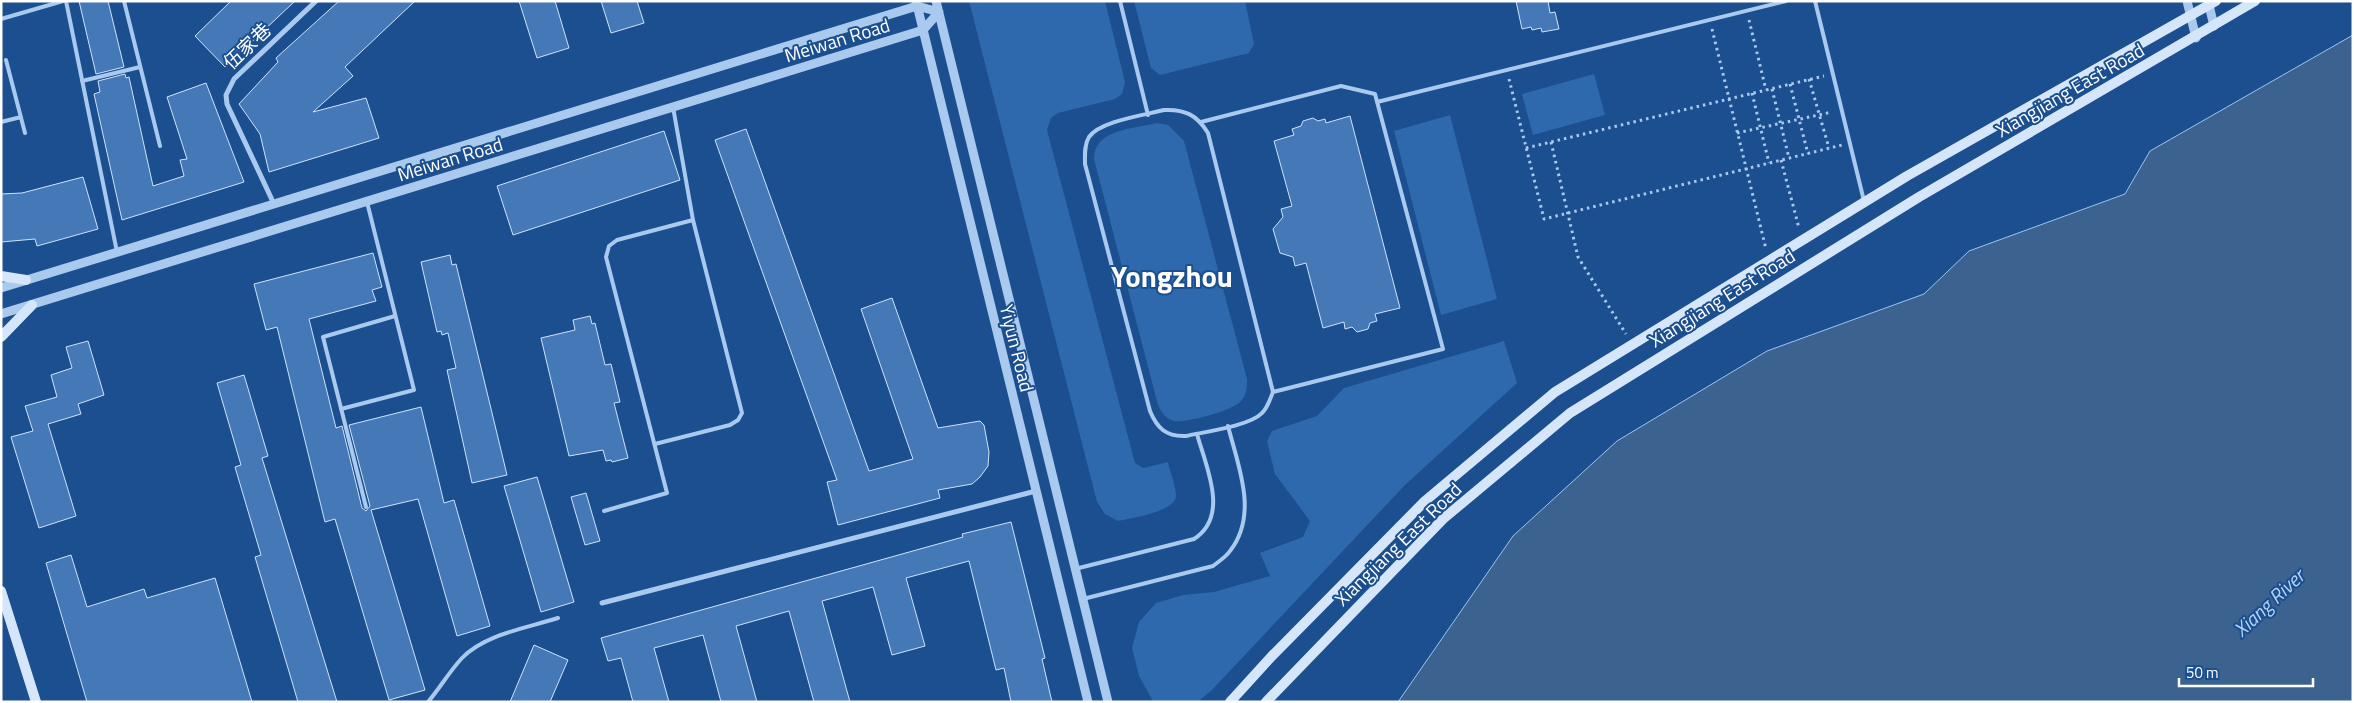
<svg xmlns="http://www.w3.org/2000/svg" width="2354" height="703" viewBox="0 0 2354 703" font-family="'Titillium Web','Noto Sans SC',sans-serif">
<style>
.green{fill:#2e69ad}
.water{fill:#3c6290;stroke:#9cc4f0}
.building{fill:#4478b7;stroke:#cfe3fa}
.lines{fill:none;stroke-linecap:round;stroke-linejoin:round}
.path{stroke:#a9c9ee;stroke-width:3;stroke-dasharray:2.5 4;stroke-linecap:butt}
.service{stroke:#a9c9ee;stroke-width:4}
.minor{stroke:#a9c9ee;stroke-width:5}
.tertiary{stroke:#a9c9ee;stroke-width:9}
.secondary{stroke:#d6e6fa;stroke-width:10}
.labels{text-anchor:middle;stroke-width:4;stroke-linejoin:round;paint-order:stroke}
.street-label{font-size:19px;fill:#fff;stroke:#1b4f8f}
.water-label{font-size:20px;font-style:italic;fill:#b5d3f5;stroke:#1b4f8f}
.town-label{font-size:29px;font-weight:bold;fill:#fff;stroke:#1b4f8f}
</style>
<rect width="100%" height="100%" fill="#1b4f8f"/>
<path class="green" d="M969 1H1105L1125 82 1122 94 1115 99 1058 113 1051 118 1047 130 1135 463 1143 468 1168 462C1170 472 1176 486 1176 496 1175 512 1131 518 1118 521L1105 514 1097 502Z
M1134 1H1245L1254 44 1249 53 1160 75 1151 68Z
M1594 74 1605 115 1533 135 1522 94Z
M1450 115 1497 299 1441 315 1394 131Z
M1157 123 1168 125 1184 141 1247 379C1247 387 1247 395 1241 401 1233 411 1186 423 1174 421 1166 419 1161 412 1158 405L1094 159C1094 129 1133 129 1157 123Z
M1504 341 1517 383 1405 485 1210 692 1197 702 1153 701 1139 676 1132 648 1139 622 1156 603 1183 595 1214 592 1270 576 1260 553 1303 537 1310 521 1275 474 1267 441 1272 431 1317 416 1344 388Z"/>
<path class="water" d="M2353 35V702H1398L1513 536 1617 441 1767 351 1924 294 1969 251 2125 194 2150 151Z"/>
<path class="building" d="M79 1H108L124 67 96 74Z
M231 1H295L225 67 195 36Z
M339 1H415L345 67 353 76 313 112 366 98 379 138 269 172 260 134 239 104 278 62 276 58Z
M519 1H555L569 48 537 58Z
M601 1H637L644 23 611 33Z
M1516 1H1548L1550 13 1555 12 1559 29 1542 32 1541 28 1532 30 1531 27 1522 29Z
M125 74 126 78 129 77 153 186 184 176 180 160 187 159 167 97 206 83 244 182 122 220 94 94 100 92 98 81Z
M1350 116 1400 308 1375 314 1377 321 1370 323 1368 329 1357 332 1352 327 1345 329 1344 322 1323 328 1306 263 1295 266 1293 257 1280 253 1273 229 1283 217 1281 209 1292 206 1274 141 1294 135 1292 129 1301 126 1303 121 1313 118 1318 121 1325 119 1326 123Z
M746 129 869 471 913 459 861 309 892 298 938 428 980 421 984 425 989 452 988 466 980 477 972 484 938 490 940 498 838 525 827 482 837 480 715 140Z
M664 131 680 180 513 235 497 186Z
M83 177 98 229 37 246 35 239 1 242V194L22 193Z
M373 253 382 287 372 290 376 301 309 319 336 428 342 426 362 508 366 511 370 506 349 425 421 407 444 503 454 500 490 626 457 636 418 499 371 510 425 690 389 700 335 519 325 522 277 327 266 330 254 284Z
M450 255 452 265 456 264 507 475 472 483 447 370 456 368 448 333 442 335 441 331 437 332 421 262Z
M590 316 592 324 595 323 605 365 611 364 620 402 614 403 628 458 612 462 611 460 606 461 603 450 569 456 541 338 575 330 573 320Z
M88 341 104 395 78 404 81 414 48 424 76 516 39 528 11 437 33 431 25 406 57 397 51 375 72 368 66 347Z
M244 375 268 456 262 458 337 702H298L255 557 261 555 235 467 241 465 217 383Z
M537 477 574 602 541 612 504 486Z
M586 493 600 541 585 545 571 497Z
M1011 522 1045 658 1042 659 1052 702H1011L1004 668 996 670 969 561 906 578 925 646 892 655 873 587 822 601 850 702H814L789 611 736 626 757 702H721L703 635 654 648 669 702H633L621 658 608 661 601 638 963 537 962 534Z
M71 555 87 607 144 589 147 598 215 578 252 702H87L46 563Z
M534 645 568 660 550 702H510Z"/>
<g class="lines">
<path class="path" d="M1749 20 1766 90
M1712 29 1766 249
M1509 79 1544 219 1842 145
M1809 79 1829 148
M1790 84 1808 154
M1772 89 1789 158
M1752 93 1769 163
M1737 133 1832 112
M1551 142 1578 257 1626 334
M1526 148 1824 76
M1781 160 1799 228"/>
<path class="service" d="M66 1 117 252
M124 1 160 146
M1120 1 1148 115
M1815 1 1864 201
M1 19 63 1
M6 60 25 133
M82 81 140 67
M1377 102 1786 1
M1164 110C1185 109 1197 115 1208 133L1273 392C1270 399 1268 407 1262 413 1250 426 1204 432 1186 436 1166 437 1157 428 1150 411L1085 164C1085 155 1084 145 1089 137 1100 121 1145 115 1164 110Z
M1 122 21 117
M1201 122 1341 86 1375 94 1443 349 1273 392
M341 409 414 390 367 202
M655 444 730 425 738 420 742 413 693 220 673 107
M366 507 323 337 395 316
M604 511 667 493 606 257 609 246 617 240 693 220
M1075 569 1194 539C1230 516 1206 467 1197 434
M1083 599 1213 566C1218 562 1226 557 1230 551 1259 514 1238 466 1228 426
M428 702C440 688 449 672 462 658 485 634 527 628 558 618"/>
<path class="minor" d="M274 204 227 104 226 95 234 79 316 1
M602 603 1036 491"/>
<path class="tertiary" d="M916 1 1088 702
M936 1 1108 702
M2187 1 2196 38
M2208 1 2214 26
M1 288 917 6 939 12
M1 314 923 30 939 12"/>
<path class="secondary" d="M1 276 26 280
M1 337 32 305
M1 591 36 702
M1230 702 1271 657 1425 501 1555 392 1907 176 2216 1
M1266 702 1443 519 1570 413 1919 197 2255 1"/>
</g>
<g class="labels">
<g class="street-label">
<text transform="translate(837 40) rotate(-17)" y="7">Meiwan Road</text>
<text transform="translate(247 46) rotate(-44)" y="7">伍家巷</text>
<text transform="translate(2070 90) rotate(-30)" y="7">Xiangjiang East Road</text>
<text transform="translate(450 159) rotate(-17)" y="7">Meiwan Road</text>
<text transform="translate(1722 298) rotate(-32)" y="7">Xiangjiang East Road</text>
<text transform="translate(1017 348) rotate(76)" y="7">Yiyun Road</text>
<text transform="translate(1398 544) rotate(-44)" y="7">Xiangjiang East Road</text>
</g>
<g class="water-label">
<text transform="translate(2269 603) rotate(-43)" y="7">Xiang River</text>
</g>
<g class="town-label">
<text x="1172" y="287">Yongzhou</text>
</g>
</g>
<rect width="2354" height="703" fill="none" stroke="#ffffff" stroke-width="5"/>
<path d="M2179 678v8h134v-8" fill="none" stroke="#ffffff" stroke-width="2.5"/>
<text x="2186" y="678" font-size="15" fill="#ffffff" stroke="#1b4f8f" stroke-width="4" paint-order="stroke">50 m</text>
</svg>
